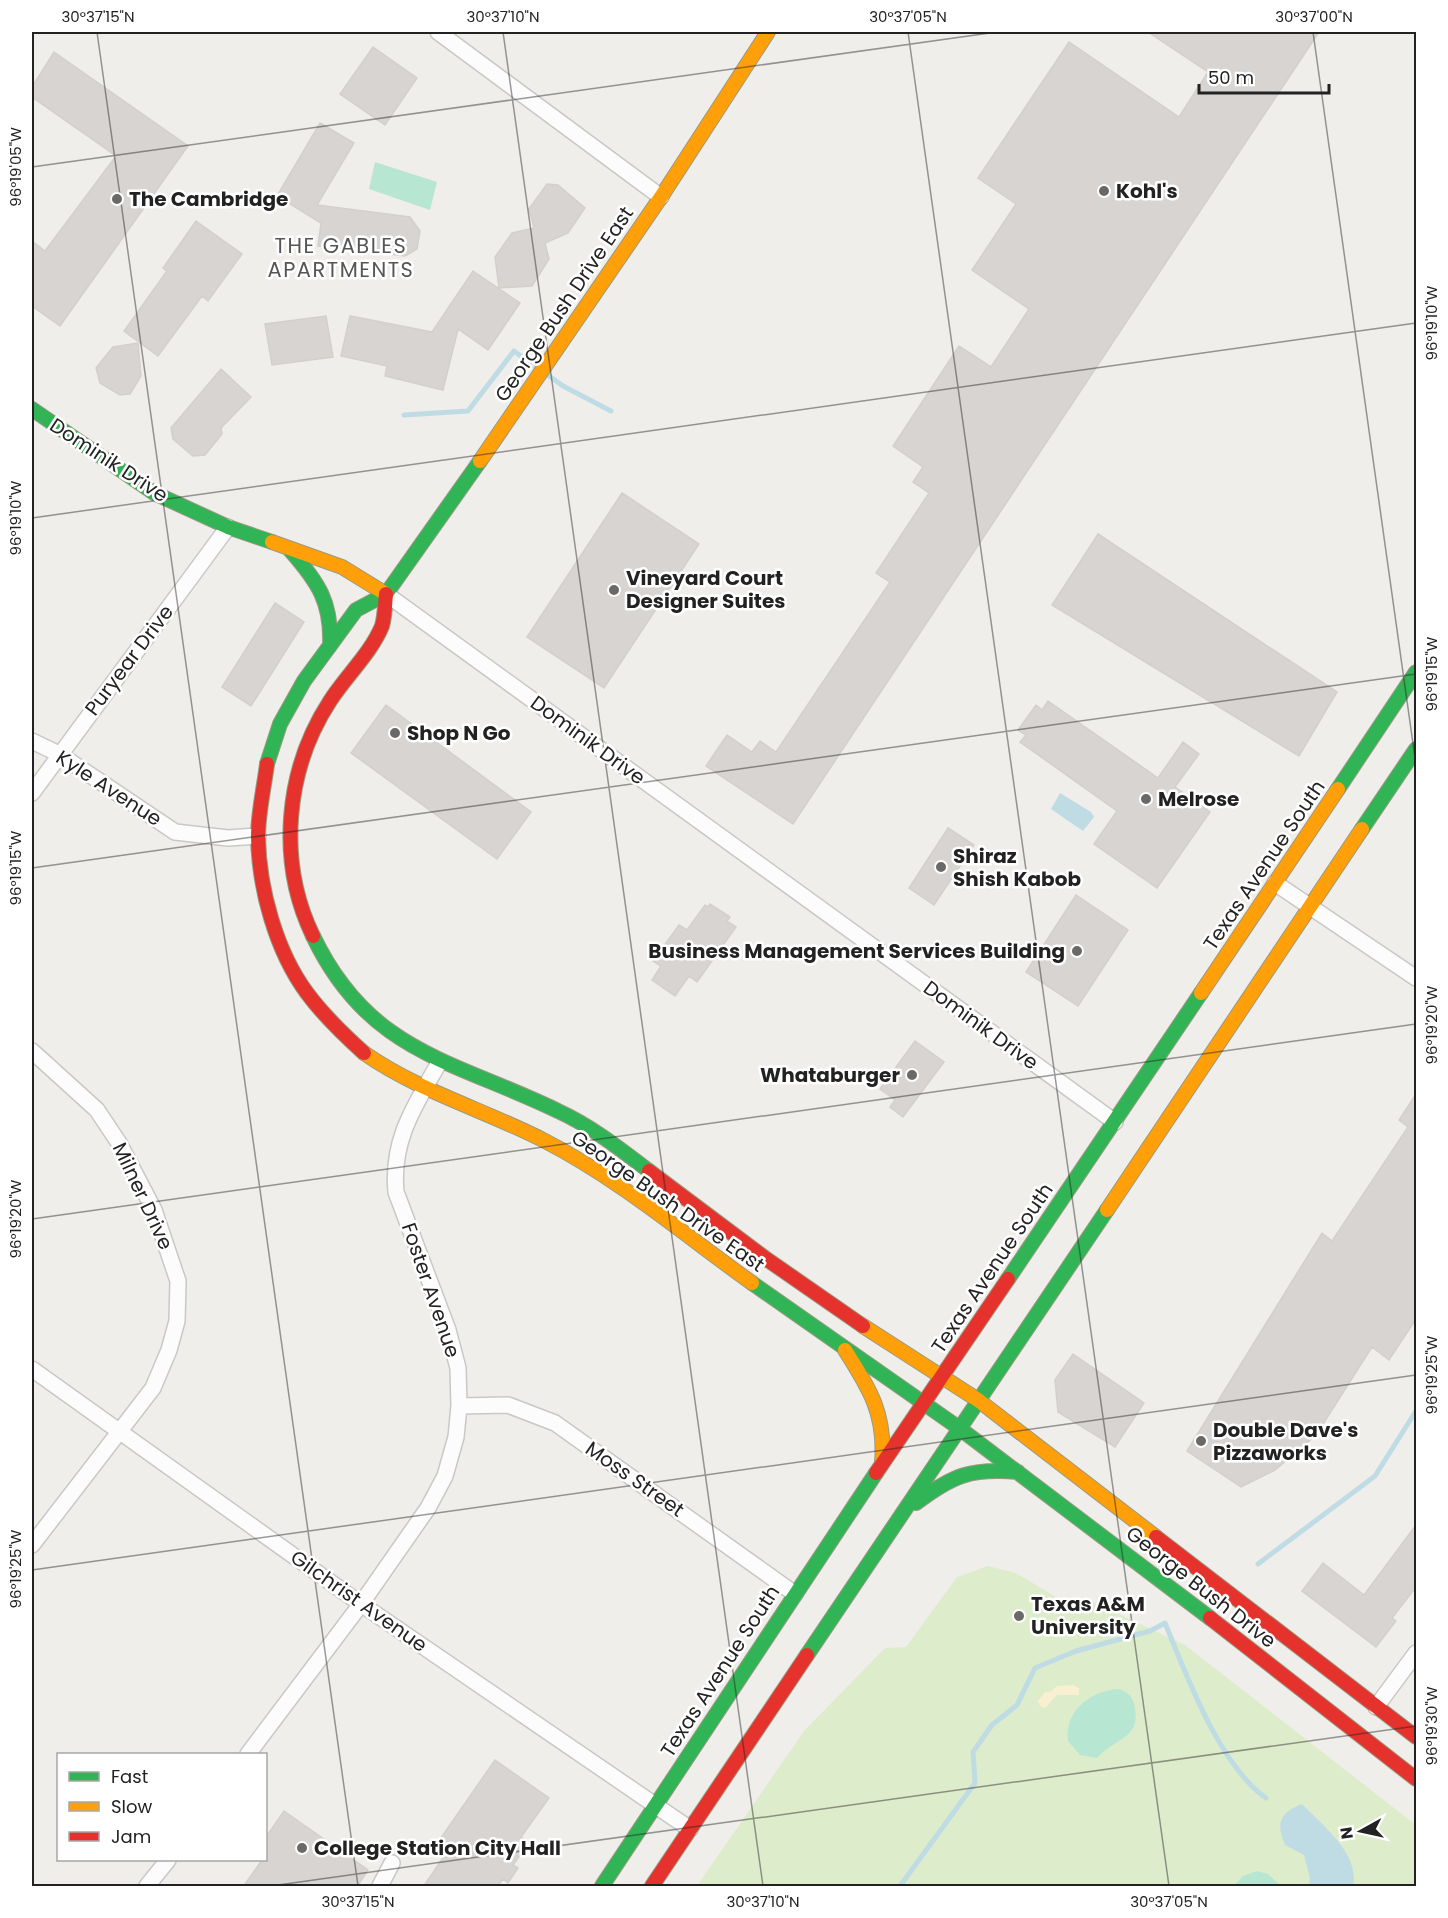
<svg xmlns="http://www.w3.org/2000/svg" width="1448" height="1918" viewBox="0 0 1448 1918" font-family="Poppins,sans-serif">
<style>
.grass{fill:#ddeccb}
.sand{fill:#f8f0d0}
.pitch{fill:#b7e6d2}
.water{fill:#bfdbe3}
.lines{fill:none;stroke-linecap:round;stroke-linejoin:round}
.stream{stroke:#bfdbe3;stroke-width:5}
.building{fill:#d7d4d2;stroke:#d3d0cc;stroke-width:1.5}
.street-casing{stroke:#c9c8c7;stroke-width:18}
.fast-casing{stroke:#999a82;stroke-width:16}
.slow-casing{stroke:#999a82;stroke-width:16}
.jam-casing{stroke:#999a82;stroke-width:16}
.street{stroke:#fdfcfc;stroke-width:15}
.fast{stroke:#30b455;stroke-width:14}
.slow{stroke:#ff9f0a;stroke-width:14}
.jam{stroke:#e5322d;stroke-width:14}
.ticks{fill:none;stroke:#222;stroke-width:1.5;stroke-opacity:0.45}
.poi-dot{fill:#6a6968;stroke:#fff;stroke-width:2}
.labels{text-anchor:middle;stroke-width:5;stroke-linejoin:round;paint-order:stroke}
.poi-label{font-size:20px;font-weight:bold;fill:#222;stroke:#fff;text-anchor:start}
.street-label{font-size:20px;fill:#222;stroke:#fff}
.neighbourhood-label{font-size:21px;letter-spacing:1.5px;fill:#555;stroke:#fff}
.neatline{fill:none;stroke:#222;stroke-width:2}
.ticks-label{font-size:15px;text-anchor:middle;fill:#222}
</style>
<rect width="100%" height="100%" fill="#f0eeeb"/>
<path class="grass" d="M988 1566 1016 1573 1076 1609 1095 1603 1185 1645 1416 1825V1886H697L804 1731 885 1648 906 1647 957 1577Z"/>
<path class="sand" d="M1073 1685 1079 1688V1695H1057L1045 1708 1040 1706 1038 1701 1045 1692H1050L1057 1686Z"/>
<path class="pitch" d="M375 162 437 182 430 210 369 189Z
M1118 1689C1126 1691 1132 1695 1134 1704 1143 1739 1115 1737 1097 1758L1080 1755 1068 1741C1064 1712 1090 1691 1118 1689Z
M1257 1871 1268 1874 1281 1886H1234L1243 1876Z"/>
<path class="water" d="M1060 793 1091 812 1094 817 1083 831 1051 809Z
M1302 1804C1323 1826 1360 1854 1353 1886H1309L1310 1878 1304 1855 1285 1845C1276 1823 1279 1813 1302 1804Z"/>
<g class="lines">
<path class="stream" d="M545 373 563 386 611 411
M404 415 468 411 514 351 537 368
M1258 1564 1375 1476 1416 1411
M900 1886 975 1783 973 1752 992 1725 1017 1705 1035 1668 1076 1651 1150 1631 1165 1623C1187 1676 1219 1765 1266 1798"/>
</g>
<path class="building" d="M1148 32H1319L793 824 706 766 727 735 752 752 760 741 776 752 890 582 876 573 929 493 913 482 923 467 893 446 959 346 991 367 1029 309 972 270 1016 204 978 178 1069 42 1179 117 1208 72Z
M373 47 417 78 385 125 340 94Z
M54 52 188 146 60 326 32 306V241L45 251 116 156 32 97V87Z
M320 123 354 143 317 205 410 217 420 231 417 249 405 256 318 246 321 223 277 196Z
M547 184 558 185 585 208 568 233 545 243 549 259 532 286 499 288 495 257 512 233 534 228 529 209Z
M196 221 242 254 208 301 202 296 158 356 124 331 167 271 163 268Z
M473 271 520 303 488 350 458 329 443 390 385 376 387 366 341 356 350 316 432 332Z
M326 316 333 357 272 365 265 324Z
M138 343 141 376 130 394 120 395 100 383 96 368 113 347Z
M221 369 251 397 221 428 222 434 205 455 193 456 173 439 171 428Z
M622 493 699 544 604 688 527 637Z
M1098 534 1337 692 1299 756 1052 605Z
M275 603 304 622 251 706 222 687Z
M1048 701 1158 778 1183 742 1199 754 1175 787 1210 812 1157 888 1094 844 1117 811 1020 742 1026 735 1018 730 1036 705 1042 710Z
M386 705 531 812 497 859 351 753Z
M948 828 974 845 934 905 909 888Z
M1076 895 1128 930 1078 1006 1026 972Z
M710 904 730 917 727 921 736 927 697 982 689 976 675 996 652 980 661 966 653 961 679 925 687 930 705 905 708 907Z
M915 1041 944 1062 903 1117 890 1107 895 1100 880 1089Z
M1416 1094V1319L1389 1360 1372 1347 1316 1435 1275 1470 1241 1487 1187 1451 1322 1233 1332 1241 1408 1127 1399 1120Z
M1073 1354 1144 1403 1115 1447 1058 1412 1055 1380Z
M1416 1525V1587L1392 1618 1396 1621 1376 1647 1302 1591 1323 1563 1364 1595Z
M495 1760 549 1798 521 1837 529 1842 513 1865 518 1868 508 1883 503 1879 497 1887H423L449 1849 438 1842Z
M284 1811 368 1870 357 1887H243L262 1860H266V1837Z"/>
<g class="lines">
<defs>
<path id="street" d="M438 32 661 197
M386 594 1115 1122
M32 741 59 754 175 832 228 838 258 836
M32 793 228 527
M1275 883 1416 978
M32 1051 97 1110 119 1143 154 1210 178 1281 177 1321 169 1350 153 1388 32 1545
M32 1369 361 1604 690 1829
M459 1406 508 1405 555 1423 795 1594
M1376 1707 1416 1653
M248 1754 361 1604 428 1508 445 1476 456 1437 459 1406 458 1368 448 1330 396 1192C391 1139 415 1106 440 1061
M147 1886 168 1860
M380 1886 392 1863"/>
<path id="fast" d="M32 409 154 493 228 527 272 542
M290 550C318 582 332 602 330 646
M267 764 280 724 304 681 356 610 386 594 480 461
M1338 789 1416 672
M1362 829 1416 749
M313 936C369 1053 453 1060 558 1111 591 1126 620 1149 649 1171
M1008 1279 1201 993
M752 1283 959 1428 1210 1618
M916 1503C953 1475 971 1468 1018 1472
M807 1655 1107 1210
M602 1886 876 1473"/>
<path id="slow" d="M480 461 661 197 768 32
M272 542 342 567 386 594
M1201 993 1338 789
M364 1053C420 1092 485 1110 545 1141 619 1179 685 1235 752 1283
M1107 1210 1362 829
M863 1326 978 1400 1156 1537
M845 1350C870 1389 886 1415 882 1463"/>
<path id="jam" d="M267 764C264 788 258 813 258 837 259 889 276 951 307 993 324 1016 344 1035 364 1053
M313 936C277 862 285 770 330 701 346 676 371 653 382 626 385 616 385 604 386 594
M649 1171 765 1258 863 1326
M876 1473 1008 1279
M1156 1537 1416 1737
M1210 1618 1416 1779
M652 1886 807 1655"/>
</defs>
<use href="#street" class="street-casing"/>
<use href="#fast" class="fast-casing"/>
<use href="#slow" class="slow-casing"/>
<use href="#jam" class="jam-casing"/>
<use href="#street" class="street"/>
<use href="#fast" class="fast"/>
<use href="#slow" class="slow"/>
<use href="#jam" class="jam"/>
</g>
<path class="ticks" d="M97 32 358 1886M503 32 763 1886M908 32 1169 1886M1313 32 1416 765M32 167 997 32M32 518 1416 323M32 868 1416 674M32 1219 1416 1024M32 1570 1416 1375M271 1886 1416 1726"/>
<g class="poi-dot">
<circle cx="1104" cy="191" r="6"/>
<circle cx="117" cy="199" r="6"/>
<circle cx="614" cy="590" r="6"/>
<circle cx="395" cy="733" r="6"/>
<circle cx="1146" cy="799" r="6"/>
<circle cx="941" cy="867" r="6"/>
<circle cx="1077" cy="951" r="6"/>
<circle cx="912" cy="1075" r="6"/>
<circle cx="1201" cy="1441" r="6"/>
<circle cx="1019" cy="1616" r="6"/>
<circle cx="302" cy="1848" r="6"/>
</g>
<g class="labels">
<g class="poi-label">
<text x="1116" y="198">Kohl's</text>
<text x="129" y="206">The Cambridge</text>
<text x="626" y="585">Vineyard Court<tspan x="626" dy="23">Designer Suites</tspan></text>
<text x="407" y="740">Shop N Go</text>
<text x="1158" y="806">Melrose</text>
<text x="953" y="863">Shiraz<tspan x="953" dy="23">Shish Kabob</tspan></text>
<text x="1065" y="958" text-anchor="end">Business Management Services Building</text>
<text x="900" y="1082" text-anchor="end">Whataburger</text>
<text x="1213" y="1437">Double Dave's<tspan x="1213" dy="23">Pizzaworks</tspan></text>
<text x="1031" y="1611">Texas A&amp;M<tspan x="1031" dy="23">University</tspan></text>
<text x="314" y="1855">College Station City Hall</text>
</g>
<g class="street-label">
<text transform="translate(564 304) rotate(-56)" y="7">George Bush Drive East</text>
<text transform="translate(109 460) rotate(33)" y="7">Dominik Drive</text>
<text transform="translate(129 660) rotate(-53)" y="7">Puryear Drive</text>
<text transform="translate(588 740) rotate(36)" y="7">Dominik Drive</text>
<text transform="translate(109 788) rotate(33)" y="7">Kyle Avenue</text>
<text transform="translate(1264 865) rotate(-56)" y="7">Texas Avenue South</text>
<text transform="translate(981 1025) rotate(36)" y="7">Dominik Drive</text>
<text transform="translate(143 1196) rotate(65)" y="7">Milner Drive</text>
<text transform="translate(668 1201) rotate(35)" y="7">George Bush Drive East</text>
<text transform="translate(992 1268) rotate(-56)" y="7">Texas Avenue South</text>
<text transform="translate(431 1290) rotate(71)" y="7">Foster Avenue</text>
<text transform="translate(635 1479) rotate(35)" y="7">Moss Street</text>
<text transform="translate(1201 1587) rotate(38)" y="7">George Bush Drive</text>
<text transform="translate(359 1601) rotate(35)" y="7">Gilchrist Avenue</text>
<text transform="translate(720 1671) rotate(-57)" y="7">Texas Avenue South</text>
</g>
<g class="neighbourhood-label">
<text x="341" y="253">THE GABLES<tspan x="341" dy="24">APARTMENTS</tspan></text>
</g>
</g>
<rect width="1448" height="1918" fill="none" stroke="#ffffff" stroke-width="66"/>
<rect x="57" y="1753" width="210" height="108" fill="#ffffff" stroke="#a7a7a7" stroke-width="1.5"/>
<rect x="69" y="1772" width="30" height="9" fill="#30b455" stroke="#a7a7a7" stroke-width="1.5"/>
<text x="111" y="1783" font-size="18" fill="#222222">Fast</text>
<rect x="69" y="1802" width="30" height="9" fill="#ff9f0a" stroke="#a7a7a7" stroke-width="1.5"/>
<text x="111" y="1813" font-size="18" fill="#222222">Slow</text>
<rect x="69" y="1832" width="30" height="9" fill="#e5322d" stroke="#a7a7a7" stroke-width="1.5"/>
<text x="111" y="1843" font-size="18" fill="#222222">Jam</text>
<g transform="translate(1361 1831) rotate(262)" stroke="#ffffff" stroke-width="4.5" paint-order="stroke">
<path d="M0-4.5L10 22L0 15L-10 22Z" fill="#222222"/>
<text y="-9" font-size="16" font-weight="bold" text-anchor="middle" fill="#222222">N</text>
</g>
<path d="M1199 84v9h130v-9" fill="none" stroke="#222222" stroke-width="3"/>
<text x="1208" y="84" font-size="18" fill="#222222" stroke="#ffffff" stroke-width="4.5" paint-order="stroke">50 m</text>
<rect x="33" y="33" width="1382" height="1852" class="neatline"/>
<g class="ticks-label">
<text x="98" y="22">30°37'15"N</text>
<text x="503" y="22">30°37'10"N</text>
<text x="908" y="22">30°37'05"N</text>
<text x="1314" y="22">30°37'00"N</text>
<text transform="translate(16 167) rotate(-90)" y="5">96°19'05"W</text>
<text transform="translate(1432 323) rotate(-90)" y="5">96°19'10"W</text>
<text transform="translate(16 518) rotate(-90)" y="5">96°19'10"W</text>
<text transform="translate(1432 674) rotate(-90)" y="5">96°19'15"W</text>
<text transform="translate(16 868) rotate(-90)" y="5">96°19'15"W</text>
<text transform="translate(1432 1025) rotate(-90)" y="5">96°19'20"W</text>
<text transform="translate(16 1219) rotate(-90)" y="5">96°19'20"W</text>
<text transform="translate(1432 1375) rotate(-90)" y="5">96°19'25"W</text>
<text transform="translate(16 1569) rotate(-90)" y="5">96°19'25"W</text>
<text transform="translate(1432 1726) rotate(-90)" y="5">96°19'30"W</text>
<text x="358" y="1907">30°37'15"N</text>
<text x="763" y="1907">30°37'10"N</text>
<text x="1169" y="1907">30°37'05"N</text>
</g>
</svg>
